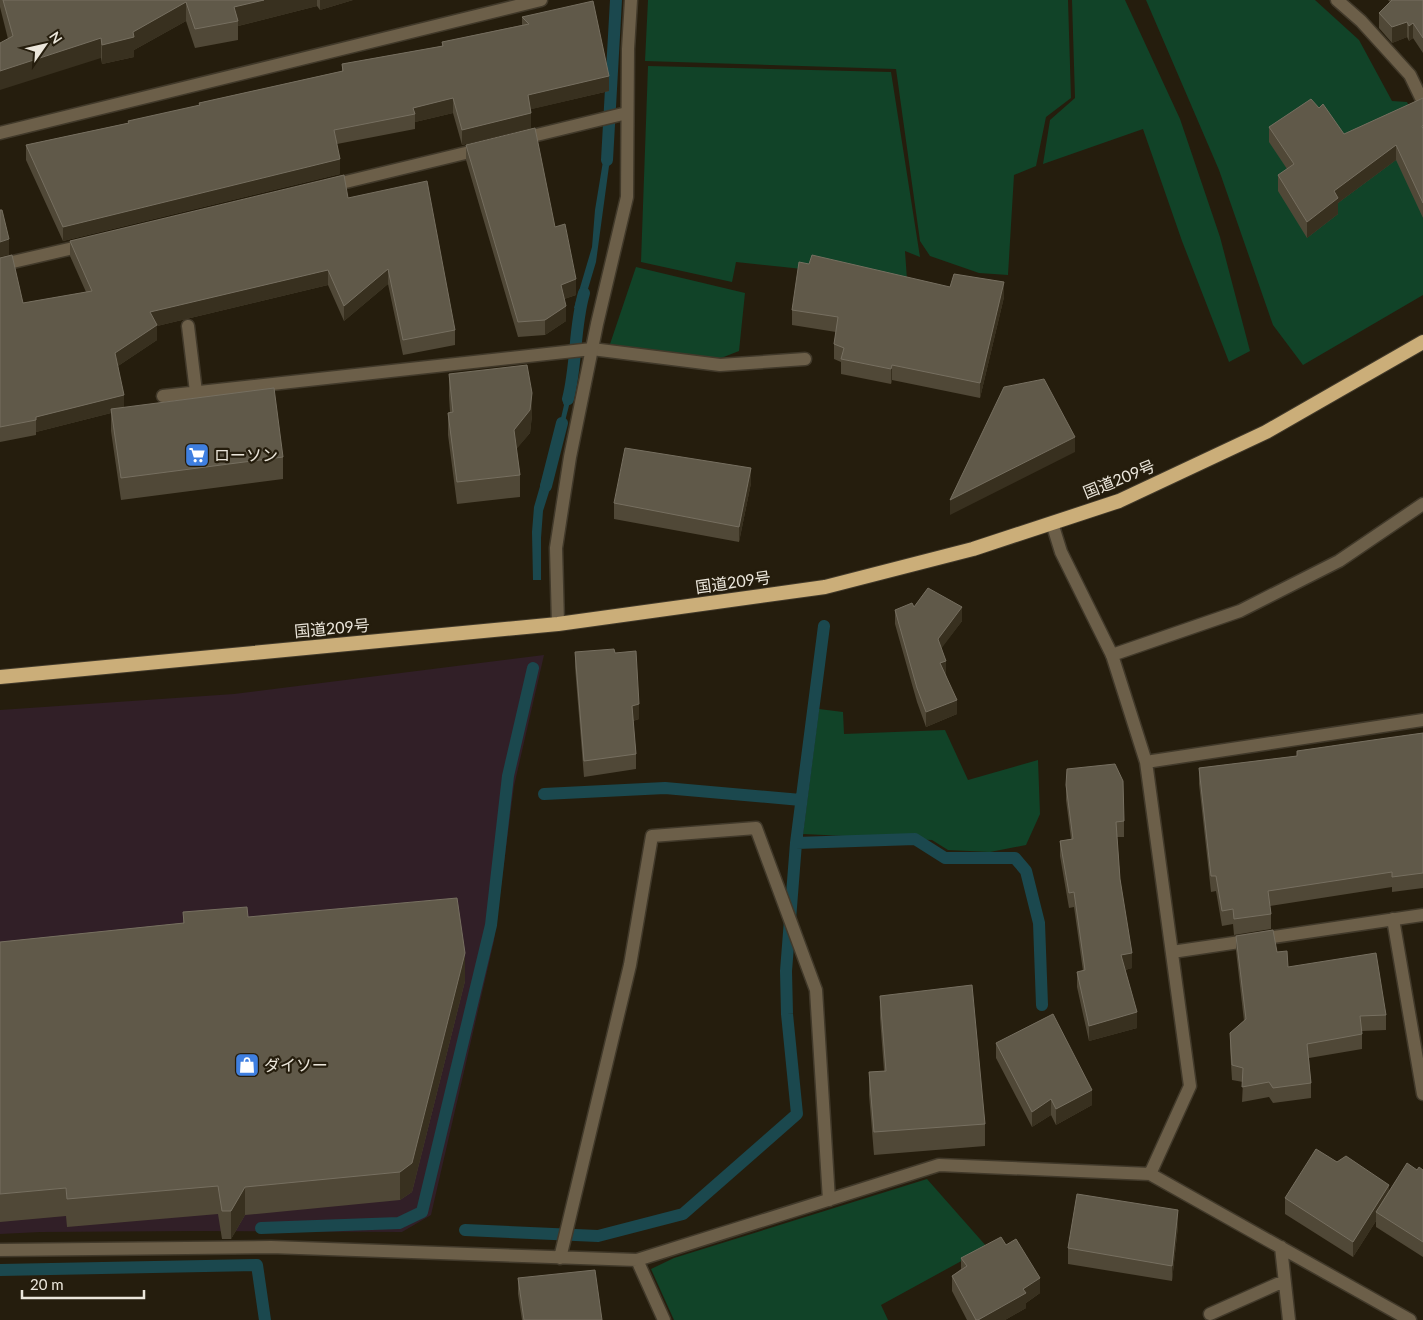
<svg xmlns="http://www.w3.org/2000/svg" width="1423" height="1320" viewBox="0 0 1423 1320" font-family="Lato,'Noto Sans JP',sans-serif">
<style>
.commercial{fill:#311f27}
.green{fill:#114328}
.water{fill:#1b484e}
.lines{fill:none;stroke-linecap:round;stroke-linejoin:round}
.stream{stroke:#1b484e;stroke-width:12}
.service-casing{stroke:#41392a;stroke-width:15}
.minor-casing{stroke:#41392a;stroke-width:15}
.trunk-casing{stroke:#41392a;stroke-width:16}
.service{stroke:#6c5f49;stroke-width:12}
.minor{stroke:#6c5f49;stroke-width:12}
.trunk{stroke:#cbae79;stroke-width:14}
.wall{fill:#504837}
.shaded-wall{fill:#38301f}
.building{fill:#605949;stroke:#766f60}
.labels{text-anchor:middle;stroke-width:4.5;stroke-linejoin:round;paint-order:stroke}
.poi-label{font-size:16px;fill:#ebe6db;stroke:#251d0d;text-anchor:start}
.street-label{font-size:16px;fill:#ebe6db;stroke:#251d0d}
</style>
<rect width="100%" height="100%" fill="#251d0d"/>
<path class="commercial" d="M544 655 514 786 494 941 431 1215 402 1232 196 1231 40 1232 0 1234V710L234 694Z"/>
<path class="green" d="M648 0H1068L1071 98 1046 117 1036 166 1014 175 1008 275 979 273 930 256 920 241 896 69 645 61Z
M1072 0H1125L1180 119 1220 237 1250 351 1229 362 1182 241 1143 129 1043 164 1050 120 1075 98Z
M1146 0H1315L1359 40 1392 101 1407 102 1423 136V295L1303 365 1273 325 1219 170Z
M648 66 891 72 920 257 905 251 907 280 736 262 732 282 641 262Z
M636 267 745 293 739 351 716 360 610 344Z
M819 709 843 712 844 734 945 730 968 780 1038 760 1040 814 1026 845 990 852 948 850 932 840 803 834Z
M927 1179 987 1247 881 1305 888 1320H674L651 1269 674 1258Z"/>
<path class="water" d="M606 143 612 144 596 262 582 309 574 308 592 247 595 210Z
M575 382 560 441 555 437 556 433 558 431 564 405 563 403 566 389H569V383Z
M545 469 555 473 543 511 541 538V580H533L532 532 534 507Z"/>
<g class="lines">
<path class="stream" d="M607 160 616 0
M568 399C577 364 574 327 584 293
M546 486 562 423
M544 794 665 788 801 800
M796 843 915 839 945 858H1015L1026 871 1039 923 1042 1005
M261 1228 399 1223 422 1212 491 925 508 776 533 668
M465 1230 598 1236 683 1214 797 1114 787 1014 786 971 796 843 824 626
M0 1270 257 1265 265 1320"/>
<defs>
<path id="service" d="M592 349 720 365 805 359
M1052 523 1061 552 1112 655"/>
<path id="minor" d="M1337 0 1361 21 1410 75 1423 102
M0 133 541 0
M520 139 627 113
M329 186 482 149
M0 265 86 245
M188 326 196 392
M163 396 592 349
M558 624 556 548 570 457 597 324 627 197 628 49 631 0
M1146 762 1112 655 1240 611 1339 561 1423 504
M1393 919 1423 1094
M1172 952 1423 915
M1150 1174 1190 1086 1146 762 1423 720
M1281 1247 1289 1320
M0 1250 271 1247 637 1260 939 1165 1150 1174 1410 1320
M560 1258 630 965 652 836 756 828 816 990 829 1200
M637 1260 664 1320
M1210 1314 1284 1281"/>
<path id="trunk" d="M0 677 558 624 825 587 973 549 1119 501 1266 432 1423 342"/>
</defs>
<use href="#service" class="service-casing"/>
<use href="#minor" class="minor-casing"/>
<use href="#trunk" class="trunk-casing"/>
<use href="#service" class="service"/>
<use href="#minor" class="minor"/>
<use href="#trunk" class="trunk"/>
</g>
<path class="wall" d="M0 0H353L320 10 317 6 238 26V40L195 48 186 21 134 50V57L102 64 101 58 8 39 0 7Z
M1388 0H1423V53L1413 38 1409 41 1407 37 1392 43 1379 28V13L1390 2Z
M522 17 609 91 531 109V128L462 145 453 113 415 122V129L337 144 340 174 63 241 26 160V145L128 123V121L199 106V103L342 71V64L442 46V42L522 25Z
M1423 98V218L1396 160 1338 203V214L1307 238 1278 191V175L1287 169 1269 142V127L1319 108 1344 134Z
M466 145 555 227 576 295 564 299 566 321 545 335 518 337 466 160Z
M348 198 455 330V345L403 355 388 284 344 321 328 285 157 326V340L118 366 124 407 283 457V479L121 500 111 431V413L36 432V435L0 442V258L23 303 86 292 70 256V241Z
M950 287 1004 297 980 398 892 380 891 384 841 374V362L834 359V344L836 332 792 325V310Z
M449 374 532 415 530 433 516 449 520 475V497L457 504 448 435V413L450 412 449 396Z
M751 483 739 542 614 519V503Z
M914 607 962 621 941 648 946 675 957 714 926 727 917 702 895 624V610Z
M575 652 615 653 639 719 633 721 636 754V769L584 777 575 667Z
M1423 733V888L1392 892V887L1270 906 1271 914V929L1234 935 1233 924 1222 926 1216 891 1211 892 1199 784V768L1297 756V751L1387 738Z
M1066 785 1124 821V837H1117L1120 879 1132 968 1125 970 1137 1028 1089 1041 1077 987V972L1083 971 1074 907 1069 908 1060 856V841L1071 839 1066 800Z
M183 912 248 917 465 981 412 1192 400 1200 245 1215 231 1239H222L218 1214 67 1227 66 1216 0 1222V942L183 923Z
M1236 936 1277 952 1288 967 1386 1015V1030L1362 1031V1049L1309 1058 1311 1083V1098L1273 1103 1269 1097 1242 1102 1243 1082 1232 1080 1230 1048V1033L1244 1021 1236 951Z
M880 996 985 1124V1146L874 1155 869 1095V1072L884 1071 880 1018Z
M996 1043 1092 1105 1056 1125 1051 1115 1032 1127 996 1058Z
M1337 1162 1389 1191 1417 1170H1423V1257L1376 1227V1221L1353 1257 1285 1214V1198Z
M1178 1226 1172 1281 1068 1264V1248Z
M1006 1245 1040 1293 1026 1303V1308L1005 1320H967L952 1291V1276L961 1269V1258Z
M518 1278 602 1320H522L518 1294Z"/>
<path class="shaded-wall" d="M264 0H317V6L238 26V21L234 7Z
M320 0H353L320 10Z
M186 2V21L134 50V57L102 64V45L133 32Z
M1407 22V37L1392 43V27Z
M1413 23V38L1409 41V26Z
M101 38V58L0 90V71Z
M609 76V91L528 110V95Z
M453 98V113L415 122V114L413 108Z
M531 113V128L462 145V130Z
M1396 145V160L1338 203V214L1307 238V222L1334 191Z
M340 159V174L63 241V227Z
M9 239V255L0 257V242Z
M388 269V284L344 321V306Z
M328 270V285L157 326V340L115 368V353L150 312Z
M576 279V295L561 300V285Z
M1004 282V297L980 398V383Z
M566 306V321L545 335V320Z
M892 365V380L891 384V369Z
M532 393V415L530 433 514 452V430Z
M124 395V410L111 409V413L36 432V417Z
M1075 437V452L950 515V500Z
M751 468V483L739 542V527Z
M962 607V621L938 653V639Z
M946 661V675L940 663Z
M957 700V714L926 727V712Z
M639 704V719L632 721V706Z
M465 953V981L412 1192 400 1200V1172Z
M1132 953V968L1121 971V955Z
M1137 1012V1028L1089 1041V1026Z
M1092 1090V1105L1056 1125V1109Z
M1051 1099V1115L1032 1127V1112Z
M1389 1185V1200L1376 1212V1221L1353 1257V1242Z
M245 1187V1215L231 1239V1211Z
M1178 1210V1226L1172 1281V1266Z
M1040 1278V1293L1026 1303V1308L1005 1320H978Z"/>
<path class="building" d="M3 0H264L234 7 238 21 195 29 186 2 133 32 134 37 102 45 101 38 0 71V43L13 36Z
M1392 0H1423V38L1413 23 1409 26 1407 22 1392 27 1379 13Z
M593 1 609 76 528 95 531 113 462 130 453 98 413 108 415 114 334 130 340 159 63 227 26 145 129 123 128 121 200 105 199 103 343 71 342 64 443 46 442 42 529 24 522 17Z
M1423 98V125L1422 126 1423 129V203L1396 145 1334 191 1338 198 1307 222 1278 175 1294 164 1269 127 1311 99 1319 108 1323 104 1344 134Z
M535 128 555 227 565 224 576 279 561 285 566 306 545 320 518 322 466 145Z
M344 175 348 198 427 181 455 330 403 340 388 269 344 306 328 270 150 312 157 325 115 353 124 395 36 417V420L0 427V258L12 255 23 303 92 291 70 241Z
M0 210H2L9 239 0 242Z
M812 255 950 287 954 274 1004 282 980 383 892 365 891 369 841 359 844 348 834 344 838 317 792 310 799 262 809 264Z
M527 365 532 393 530 410 514 430 520 475 457 482 448 413 453 412 449 374Z
M1044 379 1075 437 950 500 1004 387Z
M274 388 283 457 121 478 111 409Z
M625 448 751 468 739 527 614 503Z
M928 588 962 607 938 639 946 661 940 663 957 700 926 712 917 688 895 610 912 603 914 607Z
M614 649 615 653 636 651 639 704 632 706 636 754 584 761 575 652Z
M1423 733V873L1392 877V872L1268 891 1271 914 1234 919 1233 909 1222 911 1216 876H1211L1199 768 1297 756V751L1387 738Z
M1115 764 1123 781 1124 821 1116 822 1120 879 1132 953 1121 955 1137 1012 1089 1026 1077 972 1085 970 1074 892 1069 893 1060 841 1073 839 1066 785 1067 769Z
M457 898 465 953 412 1163 400 1172 245 1187 231 1211H222L218 1186 67 1199 66 1188 0 1194V942L184 923 183 912 247 907 248 917Z
M1273 930 1277 952 1287 951 1288 967 1376 953 1386 1015 1360 1016 1362 1034 1307 1044 1311 1083 1273 1088 1269 1082 1242 1087 1243 1068 1232 1065 1230 1033 1246 1019 1236 936Z
M972 985 985 1124 874 1132 869 1072 886 1071 880 996Z
M1053 1014 1092 1090 1056 1109 1051 1099 1032 1112 996 1043Z
M1316 1149 1337 1162 1346 1156 1389 1185 1353 1242 1285 1198Z
M1407 1163 1417 1170 1419 1167 1423 1170V1242L1376 1212Z
M1077 1194 1178 1210 1172 1266 1068 1248Z
M1001 1237 1006 1245 1016 1239 1040 1278 1023 1289 1026 1293 978 1320H976L952 1276 967 1266 961 1258Z
M595 1270 602 1320H524L518 1278Z"/>
<defs>
<symbol id="supermarket-square" viewBox="-11 -11 22 22"><rect x="-9" y="-9" width="18" height="18" rx="4" fill="#3f7fe0" stroke="#251d0d"/><path d="M-6-5.5h2.5l.6 2H6L4.5 2H-2.5L-4.4-4H-6ZM-1.5 3.2a1.3 1.3 0 1 0 .1 0ZM3 3.2a1.3 1.3 0 1 0 .1 0Z" fill="#fff"/></symbol>
<symbol id="shop-square" viewBox="-11 -11 22 22"><rect x="-9" y="-9" width="18" height="18" rx="4" fill="#3f7fe0" stroke="#251d0d"/><path d="M-5-2.5h2.3a2.7 3.5 0 0 1 5.4 0H5L5.5 6h-11ZM-1.5-2.5h3a1.5 2.3 0 0 0-3 0Z" fill="#fff"/></symbol>
</defs>
<g fill-rule="evenodd">
<use href="#supermarket-square" x="183" y="441" width="28" height="28"/>
<use href="#shop-square" x="233" y="1051" width="28" height="28"/>
</g>
<g class="labels">
<g class="poi-label">
<text x="214" y="461">ローソン</text>
<text x="264" y="1071">ダイソー</text>
</g>
<g class="street-label">
<text transform="translate(1119 479) rotate(-22)" y="6">国道209号</text>
<text transform="translate(733 582) rotate(-8)" y="6">国道209号</text>
<text transform="translate(332 628) rotate(-5)" y="6">国道209号</text>
</g>
</g>
<g transform="translate(45 45) rotate(56)" stroke="#251d0d" stroke-width="4" paint-order="stroke">
<path d="M0-4L9 19L0 12L-9 19Z" fill="#ebe6db"/>
<text y="-8" font-size="14" font-weight="bold" text-anchor="middle" fill="#ebe6db">N</text>
</g>
<path d="M22 1290v8h122v-8" fill="none" stroke="#ebe6db" stroke-width="2.5"/>
<text x="30" y="1290" font-size="15" fill="#ebe6db" stroke="#251d0d" stroke-width="4" paint-order="stroke">20 m</text>
</svg>
